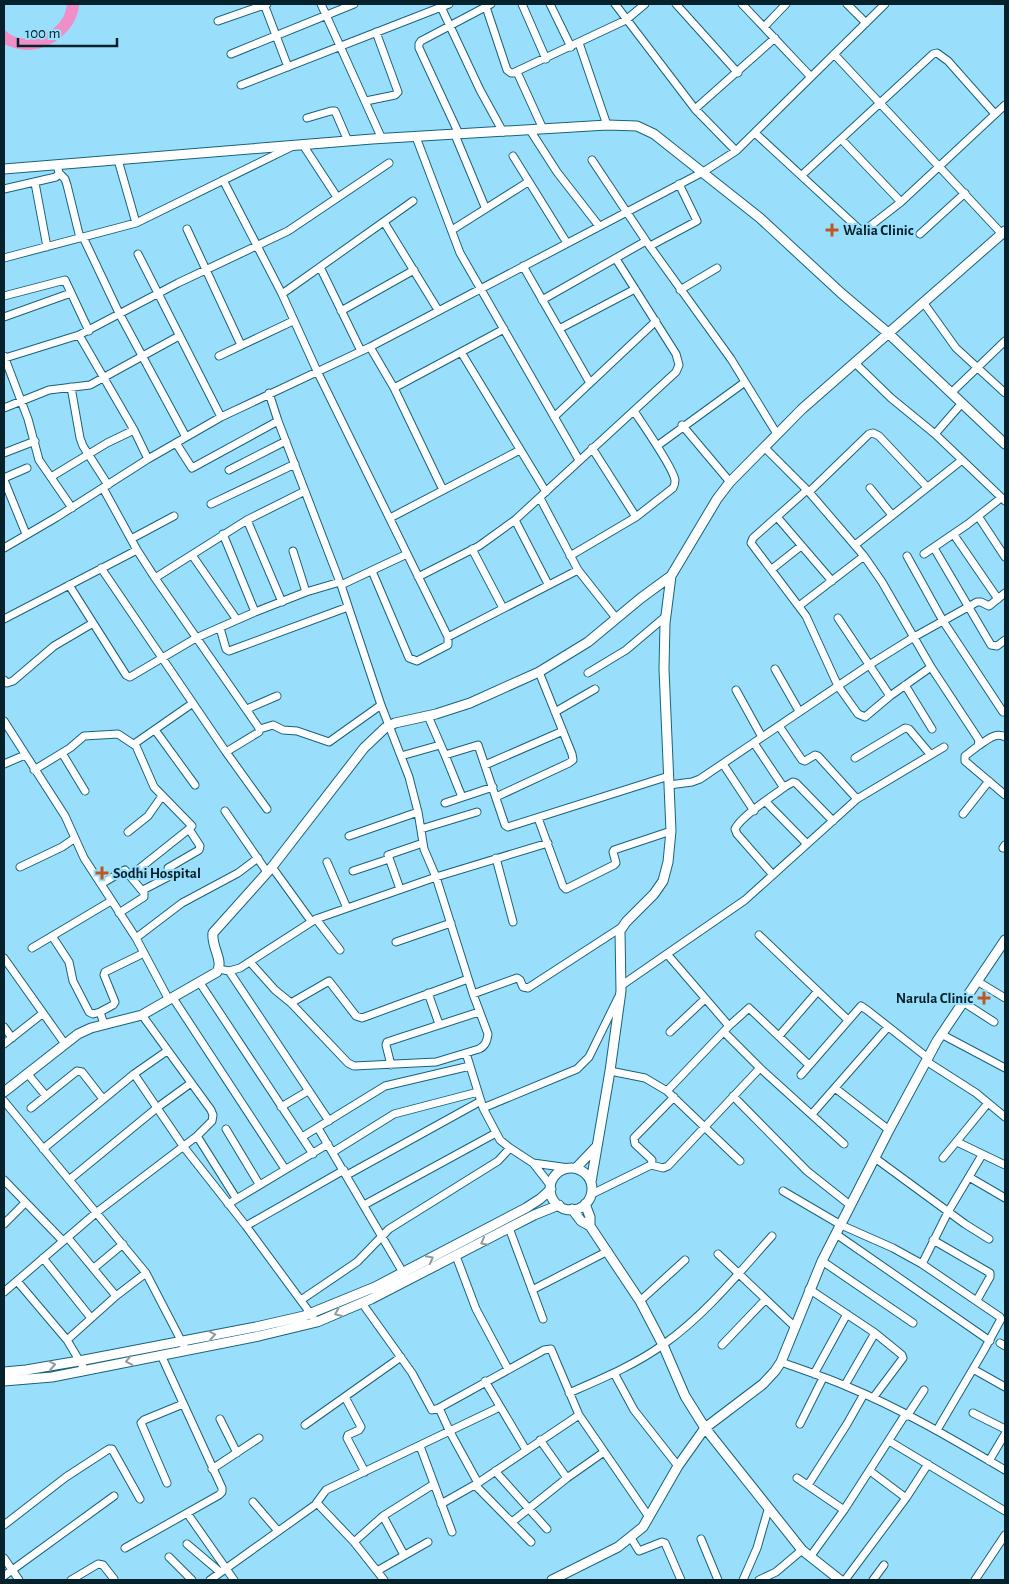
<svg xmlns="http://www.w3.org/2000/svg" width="1009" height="1584" viewBox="0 0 1009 1584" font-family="'Alegreya Sans',sans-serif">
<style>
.park{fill:#f08fc7}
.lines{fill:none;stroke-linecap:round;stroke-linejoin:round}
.minor-casing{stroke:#17637c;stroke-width:9}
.tertiary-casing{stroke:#17637c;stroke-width:11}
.minor{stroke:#fff;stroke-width:7}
.tertiary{stroke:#fff;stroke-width:9}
.oneway{stroke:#8e9ba0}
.poi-dot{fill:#bc5923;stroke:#99dffb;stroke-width:2}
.labels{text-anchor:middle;stroke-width:4.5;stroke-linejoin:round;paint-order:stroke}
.poi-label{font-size:15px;font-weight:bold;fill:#04212c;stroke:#99dffb;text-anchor:start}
</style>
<rect width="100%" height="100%" fill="#99dffb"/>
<path class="park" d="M67 4H79C78 28 54 48 31 50 21 50 13 48 4 44V29C19 47 51 37 62 19 65 15 66 9 67 4Z"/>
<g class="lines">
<defs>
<path id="minor" d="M264 4 288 67
M321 4 382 139
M485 4 507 70 511 73H513L626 20 645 4
M522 4 546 59
M550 4 571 47
M615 4 695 109 736 151
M676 4 738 73
M742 4 811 77
M847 4 866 23
M441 7 480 90 503 132
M218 21 267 4
M764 27 786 4
M579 43 607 125
M231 54 354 4
M834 54 1002 234
M517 72 543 129
M241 85 449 4
M366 101 395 95 398 92 376 32
M695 109 775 38
M307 118 331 111H335L348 141
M530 130 557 172 599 226
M755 133 859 229 865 230 901 202 1005 105
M459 134 419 48V44L421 41 491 4
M455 135 485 207
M416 137 460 253 579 460
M841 139 901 202
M303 145 337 197
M513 156 567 243
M118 160 136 223
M592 160 646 241 731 359 777 434
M59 173 65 179 67 185 80 238
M802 175 933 54 937 53 948 61 995 114
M223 180 282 294 317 371 448 637V645L417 661 409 658 372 571
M35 183 47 247
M4 189 56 177 59 173 58 169
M384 222 438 310
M187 229 241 345
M452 230 528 182
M920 234 965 193
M83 237 119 313 186 437
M650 246 697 221 679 184
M138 254 221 417
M4 258 136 223 291 147
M523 266 590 383
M320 267 361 351
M680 290 717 268
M282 294 413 201
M4 296 65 280 89 331
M542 300 646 241
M923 302 956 348 1005 393
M341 311 414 270
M4 317 71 293
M559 329 635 289
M79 335 134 430 148 459
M370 347 394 388 443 490
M461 352 546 492
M4 356 28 419 39 460 72 508
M219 356 293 321
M5 358 79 335 178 283 288 231 389 163
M855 363 891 398 935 434 1005 501
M71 387 80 438 83 446 108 485
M394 388 504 329
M951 393 1005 341
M4 408 49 390 90 385 179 336
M554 417 656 321
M682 425 730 482
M935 434 962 403
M176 443 192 468 278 421
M657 446 745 382
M764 447 809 492 864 556 882 582 931 667 979 740 978 746 965 756V761L1005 795
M592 448 636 517
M4 453 35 441
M229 470 286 441
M51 477 107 443 134 430
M4 478 27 468
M4 480 26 534
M103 488 137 550 155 578 259 728V732L226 752
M870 488 892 515
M807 490 753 538 751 543 806 616 838 686 858 714 865 717 890 696 931 667
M809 492 869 434 873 433 879 436 927 487
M540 498 578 570 616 618
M211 504 295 464
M978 516 1005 557
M777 517 832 581
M390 518 520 450
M247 520 282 602
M515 520 548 584
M223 534 255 612
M954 535 998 599
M131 539 174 516
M855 545 962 460
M4 548 57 517 148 459 221 417 370 347 703 172 736 151 885 4
M934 548 991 645 997 646 1005 640
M472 549 503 608
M293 551 306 592
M924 554 968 524 1001 498
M192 555 237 620
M570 556 636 517 673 488C675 484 675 484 675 480 673 467 643 425 634 411
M907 556 943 621 1003 712
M101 568 226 752 267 809
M772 569 801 546
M418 577 479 546 515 520 676 372 679 365 676 354 616 259
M155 578 247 520 305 491
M69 585 126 675 130 677 196 638 255 612 306 592 340 582
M341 585 407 554
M799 606 864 556
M838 618 890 696
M4 619 137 550
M220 628 226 649 229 651 348 607
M448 637 578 570
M775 669 799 711
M588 673 626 650 665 617
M4 680 7 683 13 681 54 646 93 623
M905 685 932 729
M736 690 762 737
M247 709 277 696
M555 712 595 689
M428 716 445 755 478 745 505 825 508 827 669 776
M4 721 65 816 84 858 136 938 169 1000
M779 726 802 760 805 761 815 755 818 756 857 799
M260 729 273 725 283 730 297 731 329 742 381 705
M155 730 195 785
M754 743 782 785 786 786 793 782 796 783 833 821
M134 744 193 703
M978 746C986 741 996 731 1005 737
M62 753 85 791
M445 755 462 797
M401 756 440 745
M855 758 905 728 909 729 930 754
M4 764 25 755
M723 764 754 811
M485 765 563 731
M34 770 70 748 84 736 118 734 136 746 154 787 192 826 189 829 130 876
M669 785 692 782 700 779 869 665 914 637 977 602H981L989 606 1005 593
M496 797 569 763 573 760 572 754 539 672
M766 802 807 844
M445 803 493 787
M225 811 267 872
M963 814 989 781
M538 818 563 886 566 889 614 865 616 863 613 852 614 850 671 831
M421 829 477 812
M128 832 148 816 162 796
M349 836 418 812
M1003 848 1005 845
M496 858 513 922
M327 862 347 908
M20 867 62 847 75 838
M272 867 311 921
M353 871 389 859
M773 875 737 834 735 829C741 816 773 796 786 786
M101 884 125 870 144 893V897L119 913
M400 889 388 855 423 843
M143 890 168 877V868L199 850 200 846 189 829
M316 919 340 950
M759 935 848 1020
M52 936 69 962 73 981 89 1012 93 1014 100 1012 104 1024
M136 938 182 903 238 873 258 858
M396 942 451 923
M32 948 111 901
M667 954 729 1026
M4 958 65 1044
M250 962 275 990 291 1003 348 1063 354 1066 436 1062 479 1049C485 1046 487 1042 488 1034L473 994 436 877 424 849 418 812 409 777 381 705 341 585 278 421 269 393
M219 969 229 971 240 968 316 919 436 877 548 843
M229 971 329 1121
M977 981 1005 998
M200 983 313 1154
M622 985 745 900 857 799 944 747
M428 993 439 1024
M473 994 517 978 520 980 523 987 528 988 622 927
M173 998 285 1169
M963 1002 994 1022
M291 1003 329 981 356 1016 362 1018 468 979
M100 1012 113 1005 115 1002 104 975 105 972 144 953
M4 1027 12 1038
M670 1032 705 999
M724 1032 760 1068 844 1144
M941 1034 1005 1068
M779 1036 817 992
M4 1044 42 1014
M466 1053 483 1108 500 1140 510 1148 533 1163 569 1168
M926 1061 976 1093 1005 1117
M391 1065 386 1045 387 1042 479 1012
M610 1071 645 1078 667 1091 740 1161
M27 1073 46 1096
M134 1074 183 1146 246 1226 313 1317
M801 1075 861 1006 867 1010 928 1058
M835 1088 889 1130
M667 1091 729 1026 749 1008 809 1065
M733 1096 807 1171 850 1205
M4 1101 146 1273 186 1350
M281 1107 308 1091
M31 1108 77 1071 82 1072 103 1099
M483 1108 577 1069 589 1057 618 998
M812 1114 888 1027
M318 1128 405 1276
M226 1129 259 1184
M197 1136 236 1198
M302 1137 385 1086 470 1066
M957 1142 1005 1165
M43 1149 134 1074 167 1051
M333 1152 394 1114 478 1092
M875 1158 965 1224 989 1239
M943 1158 988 1103
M533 1163 551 1186
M651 1165 663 1168 668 1166 760 1068
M347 1175 481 1101
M969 1177 1005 1198
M4 1180 63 1241
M69 1180 158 1107 191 1083
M783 1191 841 1225 893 1248 922 1264 1000 1317 1001 1319 983 1352 937 1430
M592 1194 651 1165 652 1160 635 1144 634 1138 674 1097
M228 1204 328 1144
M364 1205 496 1133
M4 1224 25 1203
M246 1226 344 1170
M509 1228 543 1319
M836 1234 990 1341
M68 1238 116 1296
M933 1240 990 1273V1277L977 1300
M718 1254 795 1327
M456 1256 476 1309 508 1369
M43 1258 91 1318
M822 1261 913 1323
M922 1264 948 1212 982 1155
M94 1268 123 1244
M17 1281 67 1340 85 1370
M809 1289 875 1333 902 1355 903 1358 873 1398
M532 1290 608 1251
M4 1292 97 1212 197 1136 212 1121 213 1115 211 1110 142 1015
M301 1300 357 1262 389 1229 498 1161 510 1148
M640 1301 685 1260
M362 1303 412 1373 432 1410 439 1408 544 1350 551 1349 579 1415 649 1517
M67 1340 116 1296 146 1273
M1000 1343 1005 1346
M722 1345 765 1300
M781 1362C803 1370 825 1377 846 1386 902 1409 954 1440 1005 1470
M973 1369 1005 1387
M614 1373 634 1410 678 1466
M814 1374 847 1314
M485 1381 526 1450
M845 1385 875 1333
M569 1393C601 1379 635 1365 664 1344 705 1315 738 1274 772 1236
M345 1397 361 1427 359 1430 348 1435 347 1438 365 1472
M439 1408 450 1432 478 1483
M973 1413 1005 1429
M907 1416 924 1390
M220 1419 237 1453
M800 1424 823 1378
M305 1425 401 1357
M540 1440 567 1478
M889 1441 1005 1511
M420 1446 452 1532
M989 1461 1005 1434
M212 1469 259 1438
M495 1471 547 1529
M870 1471 906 1498
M797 1478 844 1510
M167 1483 141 1423 144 1420 183 1404
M475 1485 531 1542
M808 1485 847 1424 864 1394
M253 1502 278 1531
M317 1503 354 1542 384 1580
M441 1504 478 1483 579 1415
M187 1513 234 1580
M383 1516 404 1555
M512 1522 567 1478 604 1452
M4 1525 66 1477 109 1449H112L140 1499
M631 1538 639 1551 662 1542 665 1543 681 1580
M701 1539 718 1580
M354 1542 383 1516 434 1484
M187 1544 220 1572
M125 1548 219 1495 222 1492V1488L161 1355
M169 1557 192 1580
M810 1557 844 1510 905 1415
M4 1558 19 1580
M377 1571 428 1542
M4 1576 114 1496
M71 1580 98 1564 103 1565 114 1579
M210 1580 315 1505 326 1490 500 1407
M743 1580 757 1548 768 1510
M759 1580 776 1572 802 1550
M845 1580 906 1498 928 1464
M873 1580 884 1565
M975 1580 1005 1535"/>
<path id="tertiary" d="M4 169 372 139 607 125 637 126 654 134 760 218 841 293 888 333 1005 444
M4 1092 78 1034 91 1028 142 1015 217 972C224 960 211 947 213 933L272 867 364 748 385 728 395 723 436 714 470 703 539 672 588 642 641 598 671 576
M576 1168 597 1146
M550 1189a21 21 0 1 1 42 0a21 21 0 1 1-42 0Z
M591 1182 610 1071 621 991 620 931 626 922 654 894 663 881 668 862 671 831 664 669 665 623 671 576 717 499 730 482 802 409 1005 231
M585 1204 590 1217V1226
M572 1209 581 1221 590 1226 640 1301 663 1345 685 1396 705 1428 802 1550 840 1580
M4 1372 26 1370 79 1361 256 1327 304 1316 375 1287 526 1208 540 1199 551 1189
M4 1381 52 1377 259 1336 317 1322 371 1299 534 1215 559 1205
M552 1580 618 1547 643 1527 678 1466 705 1428 763 1384 775 1371 781 1362 822 1261 889 1130 937 1041 1005 940"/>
</defs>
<use href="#minor" class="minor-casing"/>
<use href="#tertiary" class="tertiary-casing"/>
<use href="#minor" class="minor"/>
<use href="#tertiary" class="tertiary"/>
</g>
<defs><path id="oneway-chevron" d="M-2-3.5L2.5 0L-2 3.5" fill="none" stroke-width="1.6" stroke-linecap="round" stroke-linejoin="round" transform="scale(1.25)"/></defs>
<g class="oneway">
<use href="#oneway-chevron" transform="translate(484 1242) rotate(152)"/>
<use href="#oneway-chevron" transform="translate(430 1259) rotate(-28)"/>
<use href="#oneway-chevron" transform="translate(338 1313) rotate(157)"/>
<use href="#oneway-chevron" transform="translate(212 1335) rotate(-10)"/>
<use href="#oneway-chevron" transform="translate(129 1361) rotate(168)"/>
<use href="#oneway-chevron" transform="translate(52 1365) rotate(-10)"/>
</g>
<g class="poi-dot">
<path d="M829.5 222.5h5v5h5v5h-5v5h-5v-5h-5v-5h5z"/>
<path d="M99.5 865.5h5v5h5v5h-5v5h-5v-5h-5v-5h5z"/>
<path d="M981.5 990.5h5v5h5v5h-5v5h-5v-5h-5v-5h5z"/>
</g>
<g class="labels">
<g class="poi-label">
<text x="843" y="235">Walia Clinic</text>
<text x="113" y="878">Sodhi Hospital</text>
<text x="973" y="1003" text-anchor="end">Narula Clinic</text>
</g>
</g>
<rect width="1009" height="1584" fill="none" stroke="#04212c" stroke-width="10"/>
<path d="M18 38v8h99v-8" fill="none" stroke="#04212c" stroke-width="2.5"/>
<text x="25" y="38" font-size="15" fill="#04212c" stroke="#99dffb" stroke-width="4" paint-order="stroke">100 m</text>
</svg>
